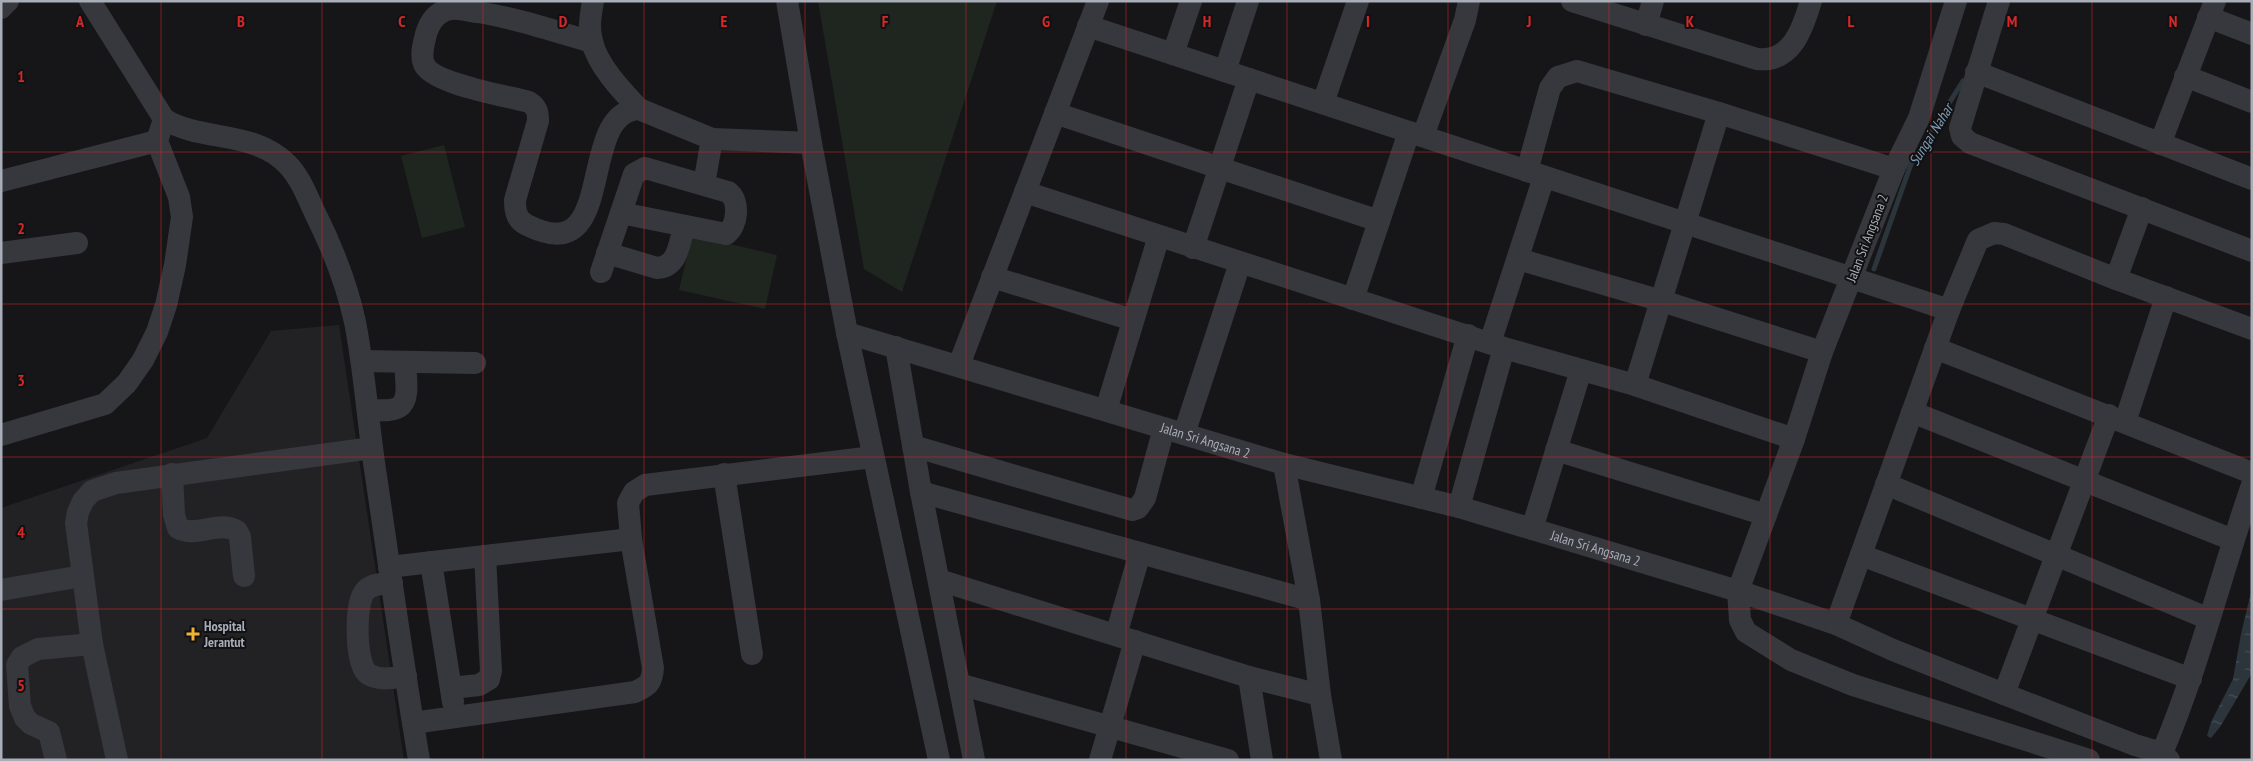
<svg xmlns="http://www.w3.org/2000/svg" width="2253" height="761" viewBox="0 0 2253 761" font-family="'PT Sans Narrow',sans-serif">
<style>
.built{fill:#222225}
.green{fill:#1e261f}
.water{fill:url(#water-ripples)}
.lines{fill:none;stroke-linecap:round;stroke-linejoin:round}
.stream{stroke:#2c353c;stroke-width:5}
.minor{stroke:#37383d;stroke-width:22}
.grid{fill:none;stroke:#d62828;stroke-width:1;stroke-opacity:0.55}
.poi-dot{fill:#f2b134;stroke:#111113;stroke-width:2}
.labels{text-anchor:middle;stroke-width:4;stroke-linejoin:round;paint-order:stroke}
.street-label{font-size:14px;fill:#a8adb8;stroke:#111113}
.poi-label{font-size:14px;font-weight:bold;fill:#a8adb8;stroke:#111113;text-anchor:start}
.water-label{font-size:15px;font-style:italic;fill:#7f9bb3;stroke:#111113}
.grid-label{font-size:16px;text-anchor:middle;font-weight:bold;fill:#d62828;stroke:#111113;stroke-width:4;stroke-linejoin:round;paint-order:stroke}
</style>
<defs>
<pattern id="water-ripples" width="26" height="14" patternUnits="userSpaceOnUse" patternTransform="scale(1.25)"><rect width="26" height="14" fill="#2c353c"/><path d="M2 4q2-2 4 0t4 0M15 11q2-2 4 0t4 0" fill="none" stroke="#485056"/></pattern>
</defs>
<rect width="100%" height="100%" fill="#161618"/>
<path class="built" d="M339 325 404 760H1V508L207 438 271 331Z"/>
<path class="green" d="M818 1H997L902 292 864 269Z
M444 145 465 227 422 238 401 156Z
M692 235 777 255 765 309 679 290Z"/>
<path class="water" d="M2252 588V673L2220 727 2211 738 2207 736 2211 722 2233 679 2241 634Z"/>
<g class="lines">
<path class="stream" d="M1874 269 1911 164 1963 81"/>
<g class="minor">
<path d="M90 1 164 119C201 142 254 130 287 164 300 177 307 196 315 213 332 247 347 285 355 322 365 373 368 425 376 476 390 571 403 665 419 760"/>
<path d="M593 1C591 14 588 27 592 41 597 65 622 91 639 109"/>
<path d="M787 1 811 143 847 333 939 760"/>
<path d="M1572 1 1757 59C1792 63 1803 28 1811 1"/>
<path d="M1956 1 1919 118 1894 169 1822 352 1794 439 1738 591 1740 620 1746 632 1791 660 1853 685 2089 760"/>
<path d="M1999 1 1960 128 1962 136 1970 143 2252 251"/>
<path d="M1 8 8 1"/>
<path d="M2208 17 2252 34"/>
<path d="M1646 25 1653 1"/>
<path d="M1088 26 1949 310"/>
<path d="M592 42C554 31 516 18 477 12 469 11 459 8 451 9 437 11 430 21 426 34 424 43 420 55 424 64 432 84 508 96 529 102 537 107 538 112 538 121L515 200C515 210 516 220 527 225 620 272 575 112 639 109L712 139 811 143"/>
<path d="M1173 54 1191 1"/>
<path d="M1225 71 1248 1"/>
<path d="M1976 72 2252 179"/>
<path d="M2185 76 2252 102"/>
<path d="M1323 103 1358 1"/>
<path d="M1055 113 1379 221"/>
<path d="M1423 136 1465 20 1469 1"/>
<path d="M2160 144 2215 1"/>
<path d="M1527 171 1550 88 1558 77 1577 71 1719 113 1894 169"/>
<path d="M1 181 157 141"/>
<path d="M704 184 712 139"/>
<path d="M1025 192 1504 348 1635 385 1794 439"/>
<path d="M1193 248 1249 79"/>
<path d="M1 253 77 243"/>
<path d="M607 253 657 268C678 267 679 244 684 227"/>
<path d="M1518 259 1662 301 1822 352"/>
<path d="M601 272 634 174 645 168 728 192C740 200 738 226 726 234L621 213"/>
<path d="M992 277 1133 320"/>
<path d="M2116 279 2142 208"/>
<path d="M1353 299 1409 132"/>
<path id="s1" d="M847 333 1284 464 1459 507 1738 591 1836 624 1893 650 2004 694 2135 745 2162 753"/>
<path d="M1490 343 1544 177"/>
<path d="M896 347 921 492 974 760"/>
<path d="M1935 348 2252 473"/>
<path d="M362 361 475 363"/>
<path d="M959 365 1098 1"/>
<path d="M1635 385 1719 113"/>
<path d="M368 410C376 410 391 412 399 407 411 400 405 373 405 362"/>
<path d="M1106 410 1159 236"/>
<path d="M1912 412 2233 540"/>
<path d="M2125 422 2166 297"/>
<path d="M1184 434 1240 263"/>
<path d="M1 435 105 404 127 383 143 360 157 332 166 305 175 265 182 217 179 197 157 141 164 119"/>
<path d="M913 446 1132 510 1138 508 1145 498 1164 428"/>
<path d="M1556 450 1766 515"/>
<path d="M1284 464 1309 600 1320 695 1331 760"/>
<path d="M172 474 174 515 178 528C197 538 218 520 237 531L240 537 244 576"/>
<path d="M724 474 752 654"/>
<path d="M1886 484 2209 619"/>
<path d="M921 492 1309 600"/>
<path d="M1421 498 1468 335"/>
<path d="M1459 507 1504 348"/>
<path d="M1532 529 1581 370"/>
<path d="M1861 555 2191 679"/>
<path d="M431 562 453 702"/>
<path d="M389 567 631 539"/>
<path d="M939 580 1249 677 1320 695"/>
<path d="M392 583C383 584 373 583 366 590 354 601 355 665 368 674 380 681 393 678 406 676"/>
<path d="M1 590 82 576"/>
<path d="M1836 624 1949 310 1978 240 1994 233 2004 234 2116 279 2252 329"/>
<path d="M1116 635 1140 553"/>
<path d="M1249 677 1262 760"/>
<path d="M959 684 1228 760"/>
<path d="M451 688 479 685 489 679 491 671 485 556"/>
<path d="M2004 694 2109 415"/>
<path d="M413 723 635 692C648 686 652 683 653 668L631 539 628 503 634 492 645 485 873 457"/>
<path d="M56 760 49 732 31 724 25 718 20 706 17 665 22 657 38 649 92 644"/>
<path d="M117 760 92 644 76 523 78 512 83 501 92 491 116 483 372 448"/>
<path d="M1100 760 1135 641"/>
<path d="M2169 760 2162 753C2199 666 2221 574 2252 485"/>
</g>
</g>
<path class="grid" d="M161 1V760M322 1V760M483 1V760M644 1V760M805 1V760M966 1V760M1126 1V760M1287 1V760M1448 1V760M1609 1V760M1770 1V760M1931 1V760M2092 1V760M1 152H2252M1 304H2252M1 457H2252M1 609H2252"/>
<path class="poi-dot" d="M190.5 626.5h5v5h5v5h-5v5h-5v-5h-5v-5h5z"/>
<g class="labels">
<g class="street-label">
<text transform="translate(1867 238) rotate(-69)" y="5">Jalan Sri Angsana 2</text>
<text dy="5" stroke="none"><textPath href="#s1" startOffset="374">Jalan Sri Angsana 2</textPath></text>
<text dy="5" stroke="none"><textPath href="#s1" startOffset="779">Jalan Sri Angsana 2</textPath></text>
</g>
<g class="poi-label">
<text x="204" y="631">Hospital<tspan x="204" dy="16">Jerantut</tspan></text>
</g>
<g class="water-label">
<text transform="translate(1931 135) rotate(-58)" y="5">Sungai Nahar</text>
</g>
</g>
<g class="grid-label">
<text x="80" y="27">A</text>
<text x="241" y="27">B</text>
<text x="402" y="27">C</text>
<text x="563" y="27">D</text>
<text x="724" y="27">E</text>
<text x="885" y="27">F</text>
<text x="1046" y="27">G</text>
<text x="1207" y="27">H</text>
<text x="1368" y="27">I</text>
<text x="1529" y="27">J</text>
<text x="1690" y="27">K</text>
<text x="1851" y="27">L</text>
<text x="2012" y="27">M</text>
<text x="2173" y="27">N</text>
<text x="21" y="82">1</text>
<text x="21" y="234">2</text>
<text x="21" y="386">3</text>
<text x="21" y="538">4</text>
<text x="21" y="691">5</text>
</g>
<rect width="2253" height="761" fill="none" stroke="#a8adb8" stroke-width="5"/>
</svg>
